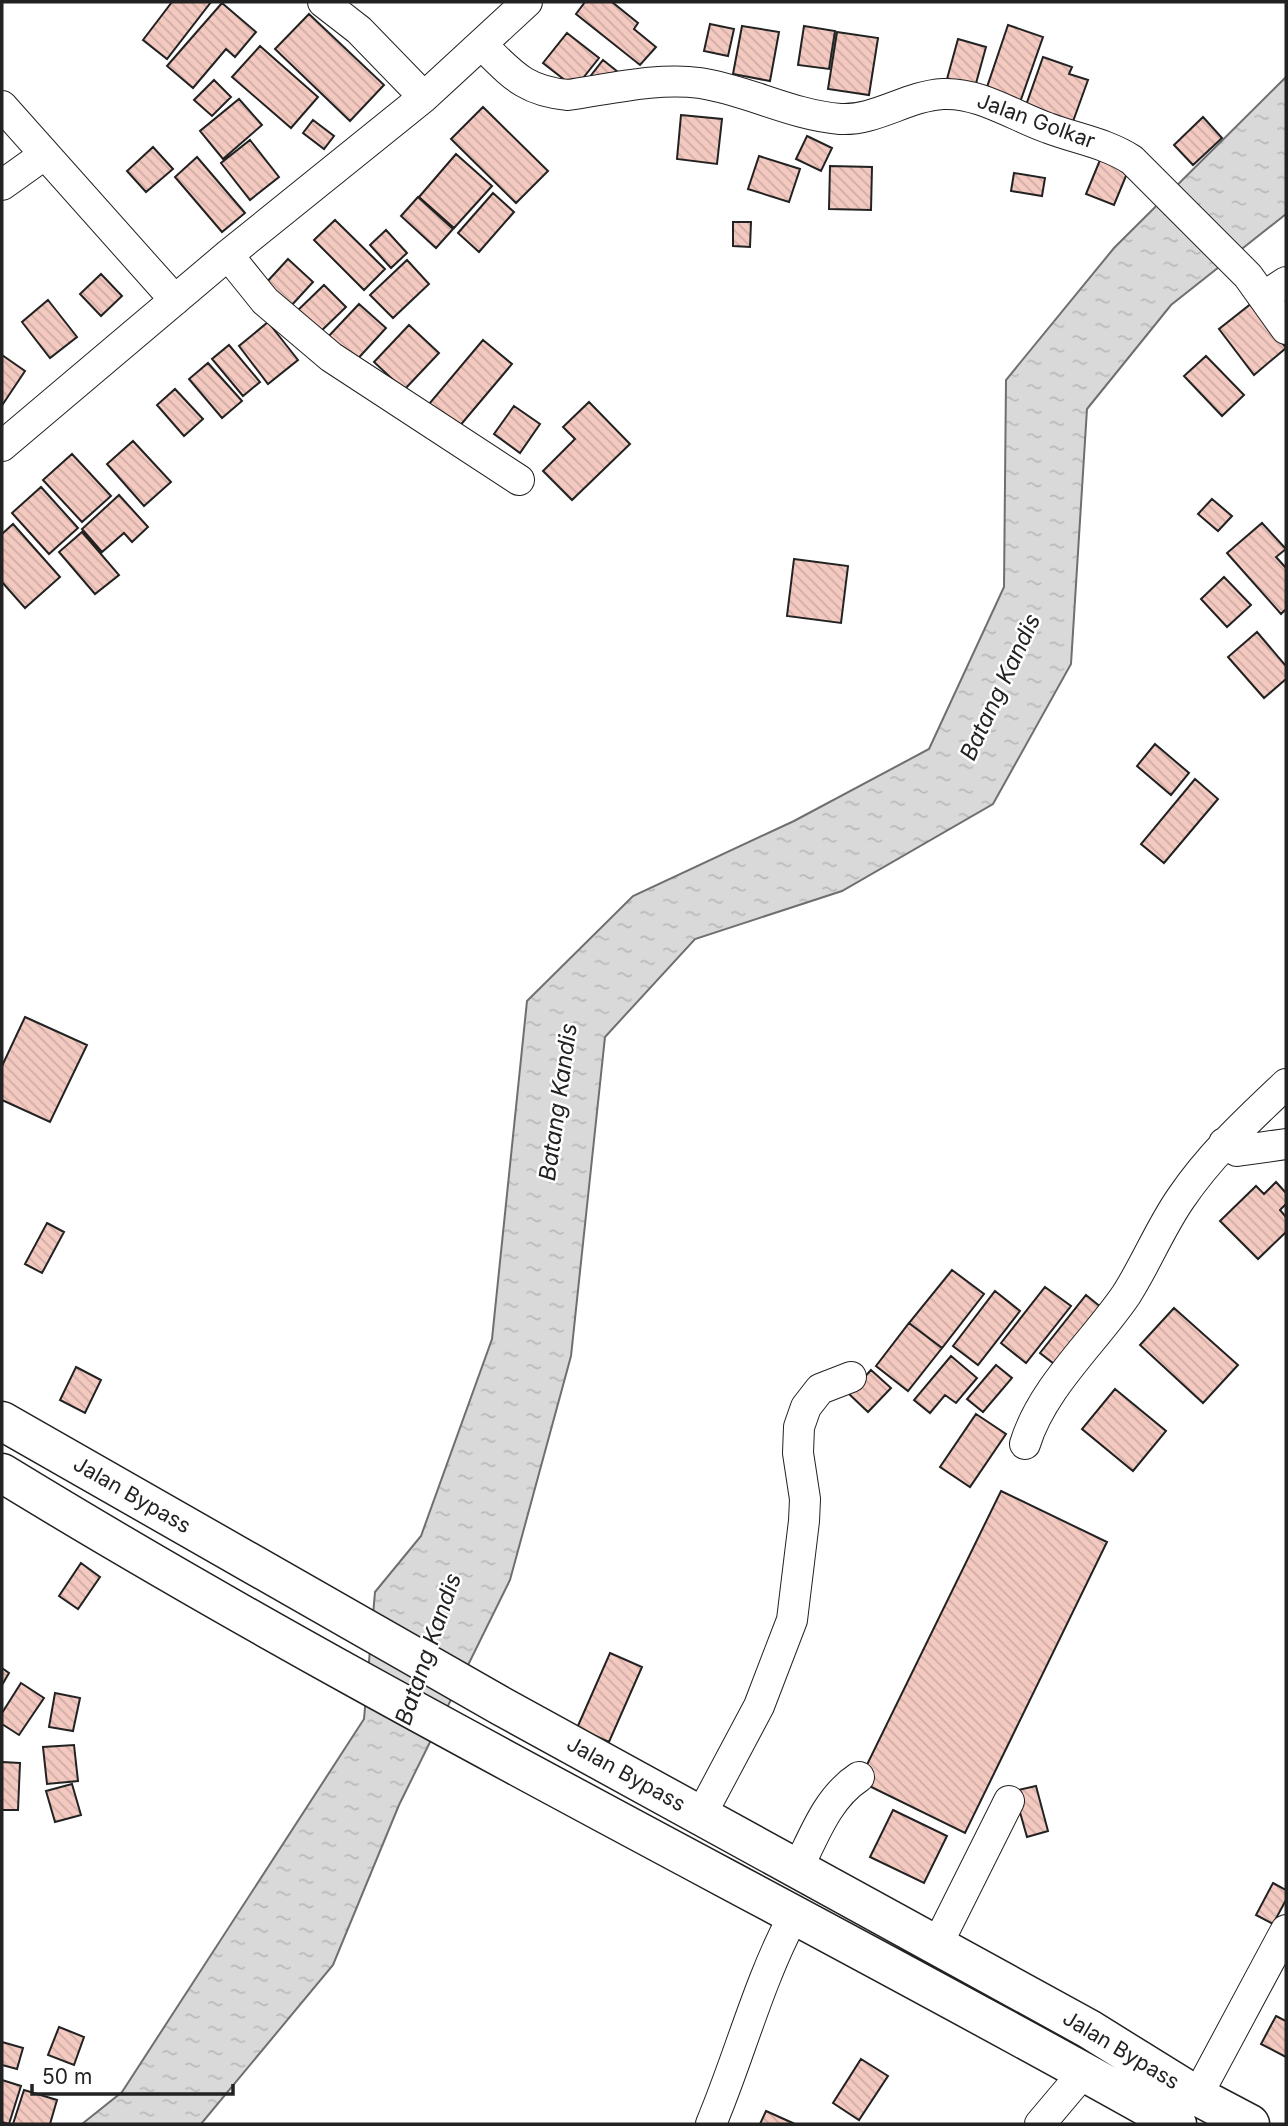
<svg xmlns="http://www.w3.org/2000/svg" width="1288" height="2126" viewBox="0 0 1288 2126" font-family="Inter,sans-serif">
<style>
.water{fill:url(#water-ripples);stroke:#6f6f6f;stroke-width:2}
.building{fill:url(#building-back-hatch);stroke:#222;stroke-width:2}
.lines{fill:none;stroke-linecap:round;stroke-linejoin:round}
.minor-casing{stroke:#222;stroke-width:32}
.highway-casing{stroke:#222;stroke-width:41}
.minor{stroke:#fff;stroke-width:30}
.highway{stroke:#fff;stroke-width:38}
.labels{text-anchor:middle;stroke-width:5;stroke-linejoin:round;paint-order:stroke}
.street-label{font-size:21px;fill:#222;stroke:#fff}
.water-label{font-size:23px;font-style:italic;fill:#222;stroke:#fff}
</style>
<defs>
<pattern id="water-ripples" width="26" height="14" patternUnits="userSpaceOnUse" patternTransform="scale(1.75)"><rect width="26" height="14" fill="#d9d9d9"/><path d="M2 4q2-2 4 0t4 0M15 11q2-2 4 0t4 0" fill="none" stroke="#bababa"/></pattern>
<pattern id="building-back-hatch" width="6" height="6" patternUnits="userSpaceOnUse" patternTransform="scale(1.75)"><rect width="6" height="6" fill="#f3c9c0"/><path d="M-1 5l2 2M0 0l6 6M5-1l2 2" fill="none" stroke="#d0aca5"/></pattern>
</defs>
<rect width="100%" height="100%" fill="#fff"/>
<path class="water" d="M1286 77V214L1171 305 1087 409 1071 664 993 804 842 891 695 939 605 1037 571 1356 510 1580 399 1805 333 1965 201 2124H82L122 2092 364 1719 375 1592 421 1536 492 1339 527 1001 633 896 794 821 929 749 1004 587 1006 380 1114 248Z"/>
<path class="building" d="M172 2H211L167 59 143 40Z
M585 2H612L638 23 634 29 656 47 640 65 576 14Z
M222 3 256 32 235 57 226 49 193 88 167 66Z
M309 14 384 85 350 121 275 49Z
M710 24 734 29 728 56 704 51Z
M1008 25 1043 37 1018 108 984 96Z
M742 26 779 32 770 81 733 74Z
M804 26 835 31 829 69 798 65Z
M837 32 878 38 869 95 828 89Z
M567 33 599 58 575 88 543 63Z
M958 39 986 47 975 87 947 79Z
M260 46 318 97 291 128 232 77Z
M1043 57 1072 67 1069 74 1088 80 1071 127 1024 111Z
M603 60 618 72 589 78Z
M214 80 231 97 212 116 194 100Z
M239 99 262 125 223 159 200 131Z
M483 107 548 171 516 203 451 139Z
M681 115 722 119 717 164 677 159Z
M1203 117 1222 138 1193 165 1174 145Z
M313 120 334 136 324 149 303 133Z
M807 136 832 148 821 171 796 159Z
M250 140 279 177 250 200 221 163Z
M153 147 173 169 146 192 127 171Z
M456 154 492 186 454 228 419 197Z
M759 156 800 169 789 202 748 189Z
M197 157 245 213 222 232 175 177Z
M1100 160 1128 171 1114 205 1086 194Z
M830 166 872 167 871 210 829 209Z
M1014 173 1045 178 1042 196 1011 191Z
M493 193 514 212 479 252 458 233Z
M418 197 453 229 436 248 401 216Z
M335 220 385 269 364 290 314 240Z
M733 222H751L750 247 733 246Z
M386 230 407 253 391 268 370 245Z
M288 259 313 282 290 307 265 284Z
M407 260 429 284 393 318 370 295Z
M101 274 122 296 101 316 80 294Z
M324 285 346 307 317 335 296 312Z
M48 300 77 337 50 358 22 322Z
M1252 303 1286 348 1254 375 1219 329Z
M359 304 386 328 353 364 326 339Z
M268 322 298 360 268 384 239 346Z
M409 325 439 353 404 390 374 362Z
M483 340 512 364 458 428 429 404Z
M229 345 260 382 243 396 212 359Z
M2 355 25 371 3 404 2 403Z
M1206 356 1244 395 1222 416 1184 376Z
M208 363 242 401 222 418 189 379Z
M175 389 203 419 184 436 157 405Z
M589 402 630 444 572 500 543 471 575 439 563 427Z
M514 406 540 424 520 453 494 434Z
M133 441 171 482 144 506 107 464Z
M72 454 111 496 82 522 43 480Z
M41 487 78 528 49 554 12 513Z
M119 495 148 527 132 542 124 533 102 552 82 529Z
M1212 499 1232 516 1218 531 1198 514Z
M1262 523 1286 549 1276 557 1286 568V609L1281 614 1227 553Z
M13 524 60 577 25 608 2 582V534Z
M82 532 119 575 95 594 59 552Z
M794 559 848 566 841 623 787 616Z
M1224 577 1251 605 1227 627 1201 599Z
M1257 632 1286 666V679L1264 698 1228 657Z
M1155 744 1189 773 1171 795 1137 766Z
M1195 779 1218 799 1164 863 1141 844Z
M25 1017 87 1045 50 1122 2 1100V1066Z
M1276 1182 1286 1193V1204L1280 1210 1286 1217V1232L1258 1259 1220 1221 1256 1186 1264 1194Z
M47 1223 64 1232 42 1273 25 1264Z
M952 1270 984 1294 942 1348 909 1323Z
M1045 1287 1071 1306 1026 1363 1001 1343Z
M995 1291 1020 1311 978 1365 953 1346Z
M1086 1295 1108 1313 1062 1370 1040 1353Z
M1174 1308 1238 1365 1203 1403 1140 1345Z
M909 1323 942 1348 908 1391 876 1366Z
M951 1356 977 1378 956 1403 945 1395 930 1413 914 1400Z
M996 1365 1012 1378 983 1412 967 1399Z
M76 1367 101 1380 85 1413 60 1400Z
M871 1370 891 1388 868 1412 849 1394Z
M1115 1389 1166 1431 1133 1471 1082 1429Z
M976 1414 1006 1434 970 1487 940 1467Z
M1001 1491 1107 1542 965 1833 859 1781Z
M81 1563 100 1577 78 1609 59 1596Z
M610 1653 642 1667 609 1742 577 1728Z
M2 1668 9 1673 2 1685Z
M21 1683 44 1698 19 1735 2 1724V1713Z
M55 1693 80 1698 73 1731 49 1727Z
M74 1745 78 1781 47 1784 43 1747Z
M2 1762 20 1763 18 1810H2Z
M72 1784 81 1815 55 1822 46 1791Z
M1036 1786 1048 1831 1027 1837 1014 1791Z
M893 1810 947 1836 924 1883 870 1857Z
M1273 1883 1286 1890V1900L1273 1924 1256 1915Z
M1276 2016 1286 2021V2057L1261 2044Z
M59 2027 84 2037 74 2065 48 2055Z
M2 2042 23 2048 17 2069 2 2065Z
M861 2059 888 2076 859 2120 833 2103Z
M2 2080 21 2086 9 2124 2 2122Z
M24 2090 57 2100 50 2124H13Z
M766 2111 795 2124H760Z"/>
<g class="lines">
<defs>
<path id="minor" d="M323 2 359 30 424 97
M482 45C512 74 524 91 568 95 610 89 658 77 700 83 747 90 791 115 840 119 876 121 907 96 943 94 979 92 1014 116 1048 128 1077 139 1106 143 1132 160L1248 276 1286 329
M2 106 175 300
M2 185 44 155
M228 255 265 301 331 357 519 480
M1264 296 1286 282
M2 446 228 255 424 97 527 2
M1224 1143 1237 1151 1286 1144
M1025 1444C1042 1388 1094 1342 1126 1295 1146 1264 1160 1228 1181 1198 1211 1154 1248 1120 1286 1084
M701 1815 759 1706 792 1620 804 1521 805 1499 798 1453 799 1427 806 1407 820 1389 851 1377
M797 1870C814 1836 827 1798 859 1777
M937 1945 1009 1801
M1197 2096 1286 1930
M711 2124C740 2055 758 1983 793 1917
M1040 2124 1083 2073"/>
<path id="highway" d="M2 1421 501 1706 1089 2029 1197 2096 1250 2124
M2 1473C384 1707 787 1904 1177 2124"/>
</defs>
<use href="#minor" class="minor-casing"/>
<use href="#highway" class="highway-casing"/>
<use href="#minor" class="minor"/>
<use href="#highway" class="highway"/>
</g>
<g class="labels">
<g class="street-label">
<text transform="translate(1036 121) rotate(20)" y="7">Jalan Golkar</text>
<text transform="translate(132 1495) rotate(30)" y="7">Jalan Bypass</text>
<text transform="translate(626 1774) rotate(29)" y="7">Jalan Bypass</text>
<text transform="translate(1121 2050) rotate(31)" y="7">Jalan Bypass</text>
</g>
<g class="water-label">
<text transform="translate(1000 687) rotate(-65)" y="8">Batang Kandis</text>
<text transform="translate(558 1102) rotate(-82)" y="8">Batang Kandis</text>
<text transform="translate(428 1649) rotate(-71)" y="8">Batang Kandis</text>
</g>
</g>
<rect width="1288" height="2126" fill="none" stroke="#222222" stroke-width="7"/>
<path d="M32 2084v10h201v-10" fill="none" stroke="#222222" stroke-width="3.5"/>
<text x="42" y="2084" font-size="21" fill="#222222" stroke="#ffffff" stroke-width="5" paint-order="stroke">50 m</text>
</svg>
